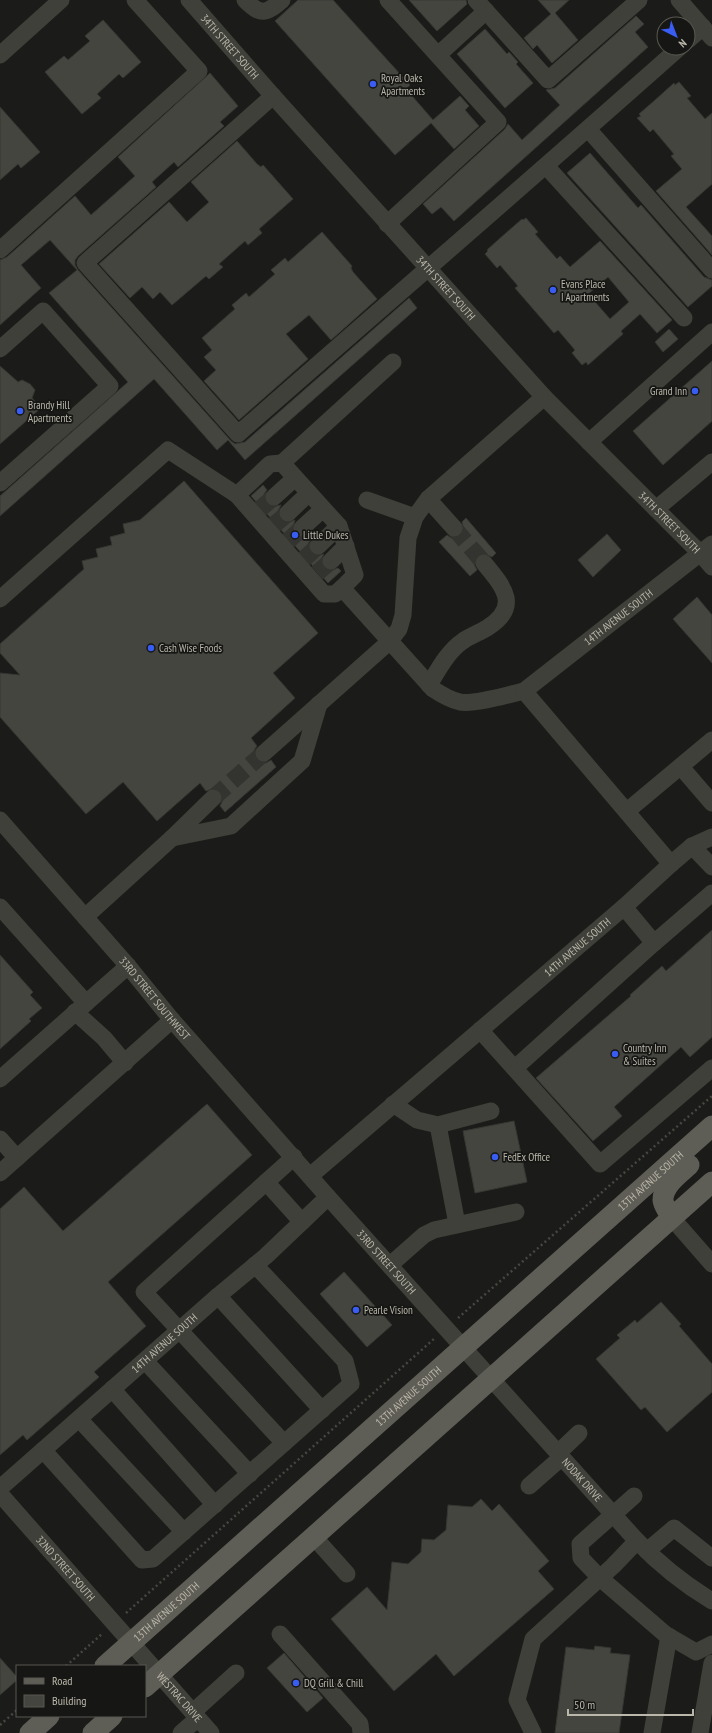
<svg xmlns="http://www.w3.org/2000/svg" width="712" height="1733" viewBox="0 0 712 1733" font-family="'PT Sans Narrow',sans-serif">
<style>
.building{fill:#454540;stroke:#363733;fill-rule:evenodd}
.lines{fill:none;stroke-linecap:round;stroke-linejoin:round}
.minor-tunnel{stroke:#33332f;stroke-width:17;stroke-dasharray:17 8;stroke-linecap:butt}
.path{stroke:#474640;stroke-width:2.5;stroke-dasharray:2 3;stroke-linecap:butt}
.minor{stroke:#40403a;stroke-width:17}
.major{stroke:#5f5e56;stroke-width:21}
.poi-dot{fill:#395df3;stroke:#161614;stroke-width:1.5}
.labels{text-anchor:middle;stroke-width:3.5;stroke-linejoin:round;paint-order:stroke}
.street-label{font-size:11px;fill:#bbb8ab;stroke:#161614}
.poi-label{font-size:11px;fill:#bbb8ab;stroke:#161614;text-anchor:start}
</style>
<rect width="100%" height="100%" fill="#1b1b19"/>
<path class="building" d="M298 0H333L410 85 406 89 433 120 460 96 469 106 465 110 479 126 454 149 431 123 395 155 275 21Z
M409 0H466L467 4 437 31Z
M538 0H569L555 13 578 40 552 63 537 45 533 49 524 38 551 14Z
M636 16 644 24 635 32 648 47 454 221 441 207 432 214 423 204 505 129 508 124 522 140 560 105 546 90 555 88Z
M103 20 141 62 123 78 119 74 97 94 101 98 82 114 45 72 64 56 68 60 90 41 85 36Z
M485 29 507 54 509 52 518 62 516 64 533 83 505 108 457 54Z
M210 73 238 106 220 122 224 126 178 167 174 162 152 182 156 187 78 256 75 260V265L78 270 231 441 235 444 245 442 409 298 417 308 245 460 228 440 217 450 154 379 0 516V496L128 382 49 293 77 270 50 240 21 265 41 288 0 325V260L7 257 75 196 91 215 135 176 118 157Z
M679 82 691 96 687 98 705 119 712 113V184L686 207 712 236V255L656 191 682 169 671 156 674 154 653 129 650 132 637 118 641 116 639 114 654 101 674 83 675 85Z
M0 107 40 152 21 168 18 164 0 180Z
M237 141 257 164 261 167 263 165 293 199 259 229 262 233 248 245 245 241 219 264 223 267 209 279 206 276 172 305 160 292 153 299 142 287 130 298 99 264 169 202 187 222 209 202 191 182Z
M590 153 638 208 641 205 704 277 712 280V286L688 307 567 173Z
M526 218 538 232 535 234 557 259 560 256 570 267 600 241 672 320 657 333 640 314 621 331 623 334 588 365 586 362 582 365 572 353 575 350 558 330 554 333 515 288 518 286 500 265 497 268 485 254 488 251 487 250 498 240 522 219 523 220ZM608 277 629 302 610 319 588 294Z
M322 232 352 266 351 268 353 272 377 299 331 340 309 315 286 334 308 359 239 420 204 381 216 370 204 357 212 350 202 338 235 309 232 305 246 293 249 297 275 274 271 270 285 258 288 262Z
M669 329 678 339 663 352 655 342Z
M712 361V421L663 465 633 431Z
M0 366 18 382 22 380 30 384 35 390 32 398 41 408 0 444Z
M184 481 318 633 273 673 295 698 251 738 257 746 254 750 256 759 261 763H266L271 760 276 767 225 812 220 806 223 800 220 791 215 788 206 791 200 783 157 821 123 782 86 814 0 717V673L20 675 0 653V644L84 569 82 561 98 557 96 549 112 545 110 537 125 533 123 524 140 520Z
M263 485 267 490 264 494 266 503 271 507 281 505 278 511 281 520 286 523 295 520 292 530 294 534 299 538 308 536 311 539 308 544 311 553 316 556 324 554 321 559 324 568 329 571 338 568 341 571 328 583 251 496Z
M466 518 496 553 492 557 483 553 477 556 474 564 477 570 470 576 439 542 447 535 451 538 460 536 464 531 462 522Z
M607 534 621 550 593 577 578 560Z
M697 597 712 615V663L673 619Z
M712 930V1037L690 1057 681 1047 614 1107 622 1116 593 1141 536 1078 631 996 630 995 662 966 666 971Z
M0 955 33 992 30 995 42 1008 29 1019 31 1021 0 1049Z
M207 1104 252 1155 108 1282 146 1326 94 1372 99 1377 27 1440 23 1435 0 1455V1209L24 1187 63 1231Z
M514 1121 527 1182 475 1193 463 1131Z
M344 1272 392 1325 367 1347 320 1294Z
M661 1302 681 1324 679 1326 712 1364V1392L667 1432 645 1407 641 1410 596 1359 620 1338 617 1335 635 1320 637 1323Z
M481 1499 492 1511 499 1504 549 1561 538 1571 554 1589 454 1676 436 1654 394 1691 331 1619 367 1587 387 1610 392 1562 408 1564 421 1552 422 1539 434 1540 446 1530 448 1505 472 1507Z
M595 1646 611 1648 610 1653 630 1655 619 1733H555L566 1647 594 1650Z
M284 1653 323 1698 307 1712 267 1668Z
M0 1658 17 1677V1680L0 1695Z"/>
<g class="lines">
<path class="minor-tunnel" d="M260 509 274 497
M274 525 288 513
M454 528 484 563
M288 541 302 528
M304 559 318 546
M317 573 331 561
M213 798 264 753"/>
<path class="path" d="M458 1318 712 1096
M126 1613 435 1338
M66 1666 103 1633
M0 1725 17 1710"/>
<g class="minor">
<path id="s1" d="M189 0 273 96 544 397 701 554 712 567"/>
<path d="M245 0C261 16 266 14 282 0"/>
<path d="M476 0 548 80 639 0"/>
<path d="M679 0 712 38"/>
<path d="M688 40 703 27"/>
<path d="M0 55 61 0"/>
<path d="M438 55 486 11"/>
<path d="M273 96 85 263 238 434C385 305 533 178 679 48"/>
<path d="M588 129 712 270"/>
<path d="M546 166 684 318"/>
<path d="M387 224 498 122 388 0"/>
<path d="M0 250 199 71 135 0"/>
<path d="M0 349 43 311 110 386 0 483"/>
<path d="M589 442 712 332"/>
<path d="M282 463 393 362"/>
<path d="M237 495 270 464 282 463 339 526 355 575 342 588"/>
<path d="M274 497 295 478"/>
<path d="M428 499 454 528"/>
<path d="M367 500 415 517"/>
<path d="M656 509 712 462"/>
<path d="M288 513 309 493"/>
<path d="M302 528 323 509"/>
<path d="M318 546 339 526"/>
<path d="M331 561 346 546"/>
<path id="s2" d="M0 599 168 450 237 495 324 594H335L342 588 433 689C442 695 450 700 460 702 473 705 511 694 524 691L712 544"/>
<path d="M429 685C438 670 448 651 463 641 470 636 479 633 487 628 521 607 504 587 484 563"/>
<path d="M264 753 389 642 399 629 403 615 408 538 415 517 428 499 544 397"/>
<path d="M681 767 712 803"/>
<path d="M627 811 712 740"/>
<path id="s3" d="M0 820 128 966 172 1020 328 1197 637 1541C660 1565 684 1584 712 1601"/>
<path d="M172 838 231 826 267 793 302 761 319 704"/>
<path d="M692 846 712 867"/>
<path d="M671 864 692 846 712 837"/>
<path d="M0 907 86 1003"/>
<path d="M624 907 654 943 712 893"/>
<path d="M85 917 172 838 213 798"/>
<path d="M75 1012 104 1038 125 1063"/>
<path d="M480 1030 600 1164 712 1068"/>
<path d="M515 1068 654 943"/>
<path d="M0 1079 128 966"/>
<path d="M393 1104 417 1120 438 1125 491 1111"/>
<path d="M438 1125 457 1224"/>
<path d="M0 1139 17 1158"/>
<path d="M0 1173 172 1020"/>
<path id="s4" d="M310 1176 624 907 671 864 524 691"/>
<path d="M266 1182 302 1222"/>
<path d="M671 1217 712 1264"/>
<path d="M390 1265 424 1235 434 1230 516 1212"/>
<path d="M218 1296 322 1410"/>
<path d="M145 1361 250 1474"/>
<path d="M112 1389 215 1505"/>
<path d="M79 1419 184 1532"/>
<path d="M284 1443 144 1292 294 1157"/>
<path d="M43 1450 142 1560 153 1559 351 1384 345 1361 255 1265"/>
<path d="M558 1453 579 1433"/>
<path d="M529 1486 562 1457"/>
<path id="s5" d="M0 1488 218 1296 266 1256 328 1197"/>
<path id="s6" d="M0 1494 211 1733"/>
<path d="M634 1496 580 1544 581 1558 600 1578 665 1634 696 1652 712 1644"/>
<path d="M314 1537 347 1574"/>
<path d="M647 1551 674 1528 712 1558"/>
<path d="M280 1634 360 1724 361 1733"/>
<path d="M193 1712 236 1673"/>
<path d="M181 1733 198 1718"/>
<path d="M533 1733 517 1700 533 1639 613 1566 637 1541"/>
<path d="M652 1733 669 1636"/>
<path d="M700 1733 712 1663"/>
</g>
<g class="major">
<path d="M671 1217C669 1212 663 1205 663 1200 663 1185 679 1174 689 1165"/>
<path id="s7" d="M105 1666 712 1126"/>
<path d="M145 1687 712 1182"/>
<path d="M30 1733 49 1716"/>
<path d="M93 1733 112 1716"/>
</g>
</g>
<g class="poi-dot">
<circle cx="373" cy="84" r="4"/>
<circle cx="553" cy="290" r="4"/>
<circle cx="695" cy="391" r="4"/>
<circle cx="20" cy="411" r="4"/>
<circle cx="295" cy="535" r="4"/>
<circle cx="151" cy="648" r="4"/>
<circle cx="615" cy="1054" r="4"/>
<circle cx="495" cy="1157" r="4"/>
<circle cx="356" cy="1310" r="4"/>
<circle cx="296" cy="1683" r="4"/>
</g>
<g class="labels">
<g class="street-label">
<text dy="4" stroke="none"><textPath href="#s1" startOffset="62">34TH STREET SOUTH</textPath></text>
<text dy="4" stroke="none"><textPath href="#s1" startOffset="386">34TH STREET SOUTH</textPath></text>
<text dy="4" stroke="none"><textPath href="#s1" startOffset="710">34TH STREET SOUTH</textPath></text>
<text dy="4" stroke="none"><textPath href="#s2" startOffset="810">14TH AVENUE SOUTH</textPath></text>
<text dy="4" stroke="none"><textPath href="#s4" startOffset="352">14TH AVENUE SOUTH</textPath></text>
<text dy="4" stroke="none"><textPath href="#s3" startOffset="236">33RD STREET SOUTHWEST</textPath></text>
<text dy="4" stroke="none"><textPath href="#s7" startOffset="730">13TH AVENUE SOUTH</textPath></text>
<text dy="4" stroke="none"><textPath href="#s3" startOffset="587">33RD STREET SOUTH</textPath></text>
<text dy="4" stroke="none"><textPath href="#s5" startOffset="219">14TH AVENUE SOUTH</textPath></text>
<text dy="4" stroke="none"><textPath href="#s7" startOffset="406">13TH AVENUE SOUTH</textPath></text>
<text dy="4" stroke="none"><textPath href="#s3" startOffset="880">NODAK DRIVE</textPath></text>
<text dy="4" stroke="none"><textPath href="#s6" startOffset="99">32ND STREET SOUTH</textPath></text>
<text dy="4" stroke="none"><textPath href="#s7" startOffset="82">13TH AVENUE SOUTH</textPath></text>
<text dy="4" stroke="none"><textPath href="#s6" startOffset="271">WESTRAC DRIVE</textPath></text>
</g>
<g class="poi-label">
<text x="381" y="82">Royal Oaks<tspan x="381" dy="13">Apartments</tspan></text>
<text x="561" y="288">Evans Place<tspan x="561" dy="13">I Apartments</tspan></text>
<text x="687" y="395" text-anchor="end">Grand Inn</text>
<text x="28" y="409">Brandy Hill<tspan x="28" dy="13">Apartments</tspan></text>
<text x="303" y="539">Little Dukes</text>
<text x="159" y="652">Cash Wise Foods</text>
<text x="623" y="1052">Country Inn<tspan x="623" dy="13">&amp; Suites</tspan></text>
<text x="503" y="1161">FedEx Office</text>
<text x="364" y="1314">Pearle Vision</text>
<text x="304" y="1687">DQ Grill &amp; Chill</text>
</g>
</g>
<rect x="16" y="1665" width="130" height="52" fill="#161614" stroke="#585750"/>
<rect x="24" y="1678" width="20" height="6" fill="#5f5e56" stroke="#585750"/>
<text x="52" y="1685" font-size="12" fill="#bbb8ab">Road</text>
<rect x="24" y="1695" width="20" height="12" fill="#454540" stroke="#585750"/>
<text x="52" y="1705" font-size="12" fill="#bbb8ab">Building</text>
<g transform="translate(676 36) rotate(138)"><circle r="19" fill="#161614" stroke="#585750"/>
<path d="M0-3L7 15L0 10L-7 15Z" fill="#395df3"/>
<text y="-6" font-size="11" font-weight="bold" text-anchor="middle" fill="#bbb8ab">N</text>
</g>
<path d="M568 1709v6h125v-6" fill="none" stroke="#bbb8ab" stroke-width="2"/>
<text x="574" y="1709" font-size="12" fill="#bbb8ab" stroke="#161614" stroke-width="3" paint-order="stroke">50 m</text>
</svg>
